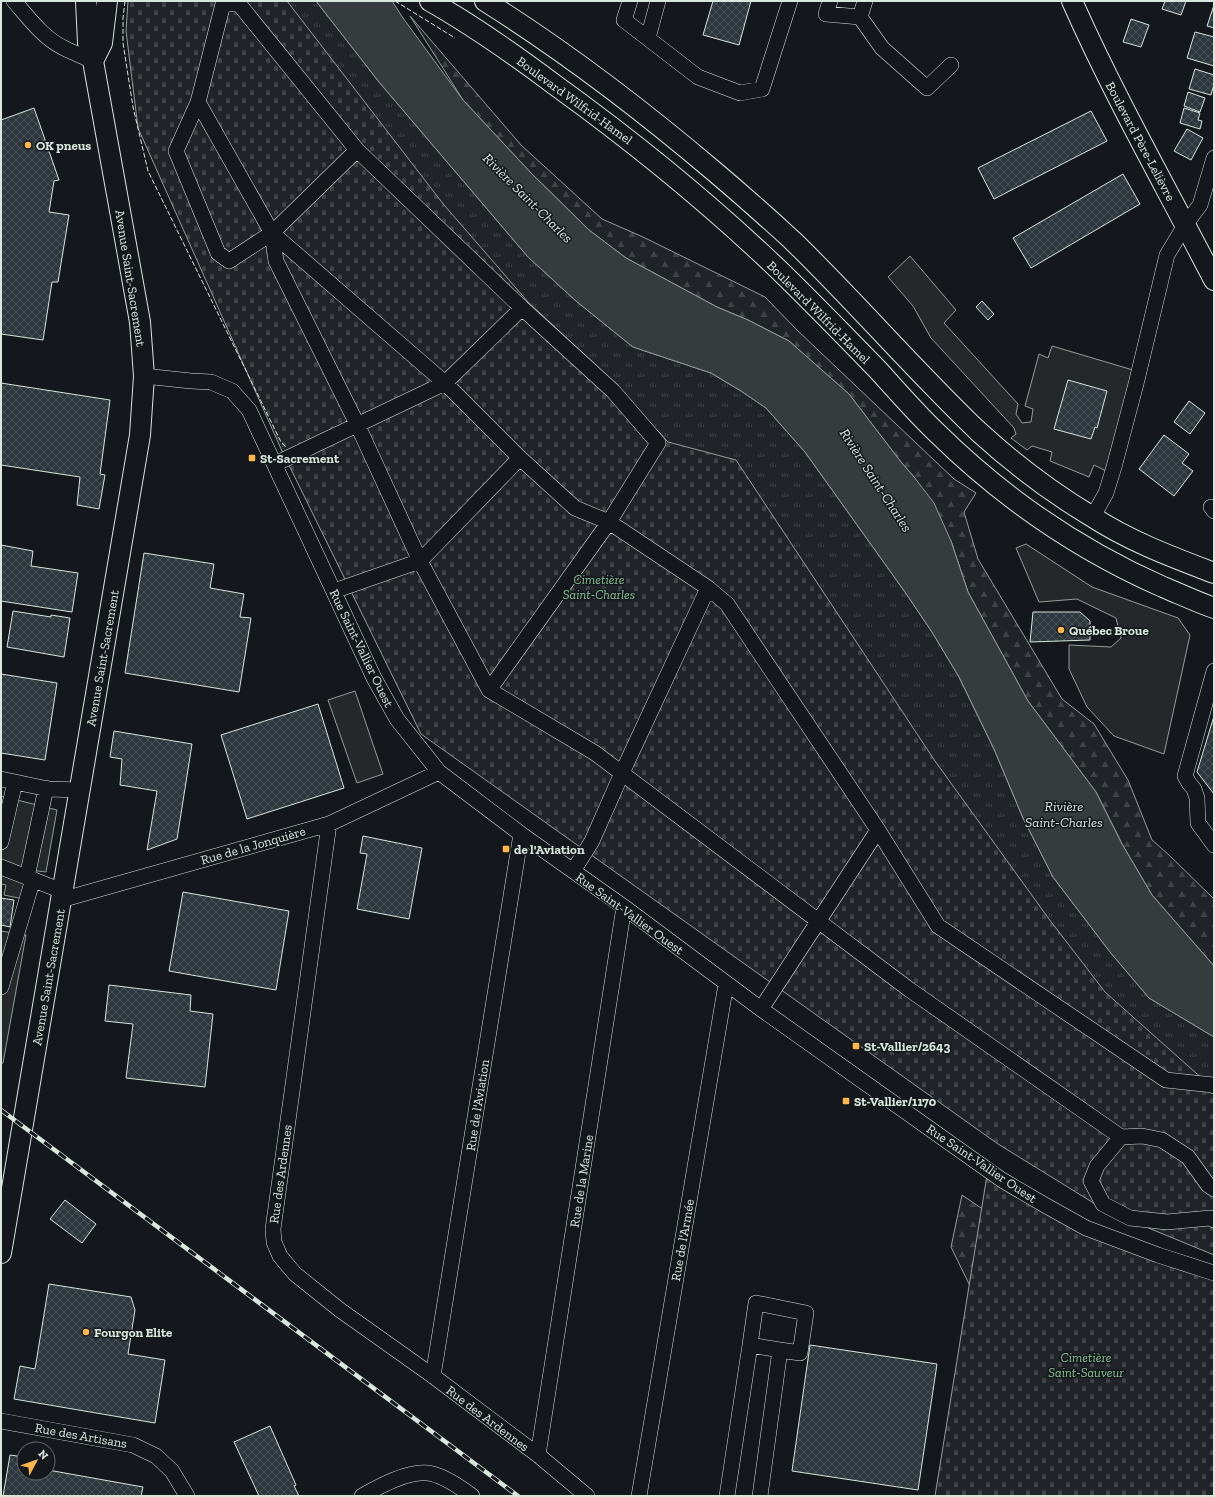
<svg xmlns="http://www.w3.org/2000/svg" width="1215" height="1497" viewBox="0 0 1215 1497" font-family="'Zilla Slab',serif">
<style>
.forest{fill:url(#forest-firs);stroke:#939e99}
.cemetery{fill:url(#cemetery-stones);stroke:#939e99}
.park{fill:url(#park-tufts);stroke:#939e99}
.parking{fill:#24282b;stroke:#939e99}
.water{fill:#363b3e;stroke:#939e99}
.building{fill:url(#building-cross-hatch);stroke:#d8e6dc}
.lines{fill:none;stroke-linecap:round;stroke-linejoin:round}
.minor-casing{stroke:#d8e6dc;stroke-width:16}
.major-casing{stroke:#d8e6dc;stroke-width:22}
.minor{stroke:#14181c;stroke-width:15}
.major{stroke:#14181c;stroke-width:20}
.rail-casing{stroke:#d8e6dc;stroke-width:4.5}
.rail{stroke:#14181c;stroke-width:3;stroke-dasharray:9;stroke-linecap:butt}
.fence{stroke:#d8e6dc;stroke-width:1;stroke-dasharray:5 2;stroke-linecap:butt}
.poi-dot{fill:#ffb74d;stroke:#14181c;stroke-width:1.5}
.labels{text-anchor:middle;stroke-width:3;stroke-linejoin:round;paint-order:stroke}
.street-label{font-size:13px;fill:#d8e6dc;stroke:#14181c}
.poi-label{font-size:13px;font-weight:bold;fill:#d8e6dc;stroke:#14181c;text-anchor:start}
.park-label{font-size:13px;font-style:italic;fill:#8ac095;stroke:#14181c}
.water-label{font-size:14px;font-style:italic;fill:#d8e6dc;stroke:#14181c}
</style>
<defs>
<pattern id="forest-firs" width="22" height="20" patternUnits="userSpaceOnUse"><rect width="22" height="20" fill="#202428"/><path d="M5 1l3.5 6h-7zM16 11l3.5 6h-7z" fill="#404447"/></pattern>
<pattern id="cemetery-stones" width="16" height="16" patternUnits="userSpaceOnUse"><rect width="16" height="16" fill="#202428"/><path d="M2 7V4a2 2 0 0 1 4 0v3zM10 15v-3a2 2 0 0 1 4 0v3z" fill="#404447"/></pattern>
<pattern id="park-tufts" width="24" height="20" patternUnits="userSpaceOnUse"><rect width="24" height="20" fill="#202428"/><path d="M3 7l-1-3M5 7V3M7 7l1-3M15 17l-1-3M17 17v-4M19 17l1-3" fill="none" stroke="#404447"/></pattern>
<pattern id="building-cross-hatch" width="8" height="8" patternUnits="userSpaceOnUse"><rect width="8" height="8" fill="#2c363c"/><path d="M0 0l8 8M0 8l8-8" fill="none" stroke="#4a5358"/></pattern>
</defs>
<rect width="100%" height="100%" fill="#14181c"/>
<path class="forest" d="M410 16 521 145 602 219 643 237 765 297 798 331 954 479 976 493 964 512 978 559 1062 699 1094 724 1128 780 1152 840 1169 855 1214 899V966L1152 895 1122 844 1096 792 1028 701 968 592 951 541 914 477 901 462 849 394 789 341 748 320 717 307 626 258 589 230 531 173 463 100Z
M962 1195 1006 1225 971 1288 951 1247Z"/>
<path class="cemetery" d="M128 1H304L550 291 693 378 1214 1045V1255L1105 1210 998 1144 421 734 282 451 138 128 126 31Z
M988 1169 1043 1204 1214 1273V1496H935Z"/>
<path class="park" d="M287 1H316L379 82 528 257 576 301 633 347 711 373 741 391 766 408 805 452 905 592 932 632 959 677 994 749 1023 818 1053 877 1110 952 1149 998 1214 1037V1089L1105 992 1049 919 935 761 736 460 668 442 600 369 528 302 491 259 444 205Z"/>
<path class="parking" d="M910 256 956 310 944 323 1018 404 1016 414 1022 423 1031 422 1033 409 1025 406 1039 354 1048 358 1052 346 1143 373 1108 472 1094 465 1089 477 1050 461 1052 452 1032 446 1027 450 1011 438 1016 434 1014 428 931 338 913 306 888 277Z
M1026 544 1092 587 1178 618 1190 635 1164 754 1114 736 1087 707 1069 669V645L1111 647 1121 638 1116 618 1077 599 1039 602 1016 548Z
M355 691 383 774 357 783 328 700Z
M1 796 57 810 46 872 30 870 23 899 4 895 6 885 1 884Z
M1 931 26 935 3 1063 1 1064Z"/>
<path class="water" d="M316 1H392L403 18 463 100 531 173 589 230 626 258 717 307 748 320 789 341 849 394 901 462 914 477 934 503 951 541 968 592 1028 701 1096 792 1122 844 1152 895 1214 966V1037L1149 998 1110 952 1053 877 1023 818 994 749 959 677 932 632 905 592 805 452 766 408 741 391 711 373 633 347 576 301 528 257 379 82Z"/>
<path class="building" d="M713 1H751L739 45 703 35Z
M1165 1H1186L1181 15 1162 9Z
M1214 5V28L1207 26Z
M1131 19 1149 25 1141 47 1123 42Z
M1195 32 1214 37V66L1187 58Z
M1195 69 1214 75V84L1211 95 1189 89Z
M1188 92 1205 98 1200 112 1184 106Z
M34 108 59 180 54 181 49 212 69 215 58 282H52L43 340 1 334V120Z
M1184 108 1200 113 1198 120 1202 121 1200 129 1180 123Z
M1091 111 1107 141 994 199 978 168Z
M1187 129 1203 138 1191 160 1174 151Z
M1123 174 1140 204 1031 268 1013 238Z
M982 301 994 314 988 320 976 307Z
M1068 380 1107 391 1097 428 1095 427 1091 439 1054 429Z
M1 383 110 400 100 474 105 475 99 509 77 505 80 477 1 465Z
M1189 401 1205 413 1190 434 1174 422Z
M1164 435 1189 454 1182 463 1193 471 1174 496 1139 469Z
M1 545 33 551 31 566 78 573 72 612 1 601Z
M144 553 214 564 210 588 244 594 240 617 251 618 239 692 125 673Z
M13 611 51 617V615L70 618 64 657 7 647Z
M1033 612H1080L1090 621V640L1030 642Z
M1 674 57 683 45 760 1 753Z
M318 704 344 788 247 819 221 735Z
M1214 716V794L1197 772Z
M114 731 192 744 177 839 147 850 157 791 120 785 122 759 110 757Z
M363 836 422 848 409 919 357 909 367 854 360 853Z
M183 892 289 911 276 990 169 971Z
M1 898 14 900 10 927 1 925Z
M109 985 191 995 190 1011 213 1014 205 1087 126 1078 133 1024 105 1021Z
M65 1200 96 1224 82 1243 50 1219Z
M49 1284 131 1297 135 1310 128 1354 165 1360 155 1423 14 1399 20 1366 35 1369Z
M810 1345 937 1364 918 1490 792 1471Z
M270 1426 296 1485 294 1486 299 1496H259L234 1442Z
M10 1455 24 1457V1473H48V1470L143 1487 141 1496H3Z"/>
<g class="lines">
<defs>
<path id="minor" d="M14 1C29 18 43 38 64 48 74 53 84 57 93 61
M630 1 624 20 698 77 740 93 762 89 790 1
M830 1 826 14 860 17 882 48 927 88 951 65
M860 17 865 1
M648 38 658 1
M198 102 176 151 218 253 229 261 272 233 357 150
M272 233 445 383 520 458 575 508 609 522 708 588 622 773 592 841 573 871
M144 376 191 381 211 382 232 391 249 410 374 678 397 719 439 772 521 834 624 907 761 1009 1002 1180 1043 1204 1086 1228 1158 1255 1214 1273
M275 464 445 383 522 308
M1211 507 1214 511
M1092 518 1106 493 1114 467 1136 384 1167 255 1185 225 1200 205 1214 158
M708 588 727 604 878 830 761 1009
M334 591 420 561 520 458
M1214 671 1185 776 1189 783 1194 789 1197 798 1198 823 1214 845
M489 690 609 522 658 443 613 391 522 308 357 150 239 4H223L198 102 272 233 276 261 358 426 420 561 489 690 595 753 910 990 1121 1137 1142 1136 1162 1140 1188 1157 1208 1185 1214 1189
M1 779 48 789 80 790
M329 824 273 1229 274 1242 280 1256 295 1274 340 1310 433 1376 538 1455 587 1496
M878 830 938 926 1166 1080 1213 1085 1214 1086
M1 842 15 782
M1 867 62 891
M27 877 46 788
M61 900 329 824 439 772
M1 987 33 879
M1121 1137 1097 1166 1091 1181 1103 1204 1130 1218 1167 1222 1210 1218 1214 1220
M750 1345 756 1303 806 1313 800 1353 780 1350
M433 1376 521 834
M1 1421 133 1445 156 1456 172 1471 187 1496
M538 1455 624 907
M362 1496C380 1486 407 1471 428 1473 443 1475 460 1487 472 1496
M639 1496 726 984
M727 1496 750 1345 780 1350 760 1496"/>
<path id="major" d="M430 1C474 26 515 55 555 85 634 142 709 203 779 270 813 303 845 336 878 370 897 391 916 413 936 432 1002 497 1079 550 1163 587 1180 594 1197 602 1214 608
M485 1C566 52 642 110 715 172 741 194 767 217 792 240 856 302 914 370 979 432 1013 463 1051 492 1091 516 1129 541 1172 557 1214 573
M1072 1C1114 96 1166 187 1214 280
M93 61 102 43 107 1
M1 1253 140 435 144 376 140 322 93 61 88 43 86 1"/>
</defs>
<use href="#minor" class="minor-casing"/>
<use href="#major" class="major-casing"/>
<use href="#minor" class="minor"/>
<use href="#major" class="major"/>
<defs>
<path id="rail" d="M1 1110 518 1496"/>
</defs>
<use href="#rail" class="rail-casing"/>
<use href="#rail" class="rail"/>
<path class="fence" d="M125 1 123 18V43L133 107 148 171 281 442 287 448
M395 1 455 38"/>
</g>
<g class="poi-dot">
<circle cx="28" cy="145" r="4"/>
<rect x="248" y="454" width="8" height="8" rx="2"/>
<circle cx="1061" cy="630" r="4"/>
<rect x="502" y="845" width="8" height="8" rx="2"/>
<rect x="852" y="1042" width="8" height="8" rx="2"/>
<rect x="842" y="1097" width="8" height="8" rx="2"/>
<circle cx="86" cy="1332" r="4"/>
</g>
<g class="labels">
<g class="street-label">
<text transform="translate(575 100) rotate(36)" y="5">Boulevard Wilfrid-Hamel</text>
<text transform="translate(1141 141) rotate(62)" y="5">Boulevard Père-Lelièvre</text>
<text transform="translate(131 278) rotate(81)" y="5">Avenue Saint-Sacrement</text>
<text transform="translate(819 312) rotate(45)" y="5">Boulevard Wilfrid-Hamel</text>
<text transform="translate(362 648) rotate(64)" y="5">Rue Saint-Vallier Ouest</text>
<text transform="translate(102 658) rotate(-80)" y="5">Avenue Saint-Sacrement</text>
<text transform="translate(253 845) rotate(-16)" y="5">Rue de la Jonquière</text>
<text transform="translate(630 913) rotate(36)" y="5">Rue Saint-Vallier Ouest</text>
<text transform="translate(48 977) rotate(-80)" y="5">Avenue Saint-Sacrement</text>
<text transform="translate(477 1105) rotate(-81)" y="5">Rue de l'Aviation</text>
<text transform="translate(982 1163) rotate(34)" y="5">Rue Saint-Vallier Ouest</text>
<text transform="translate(280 1174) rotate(-82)" y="5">Rue des Ardennes</text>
<text transform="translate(581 1181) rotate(-81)" y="5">Rue de la Marine</text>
<text transform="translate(682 1240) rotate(-80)" y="5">Rue de l'Armée</text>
<text transform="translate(488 1418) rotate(37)" y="5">Rue des Ardennes</text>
<text transform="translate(81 1435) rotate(10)" y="5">Rue des Artisans</text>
</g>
<g class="poi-label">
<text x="36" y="150">OK pneus</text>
<text x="260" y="463">St-Sacrement</text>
<text x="1069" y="635">Québec Broue</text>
<text x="514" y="854">de l'Aviation</text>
<text x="864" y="1051">St-Vallier/2643</text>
<text x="854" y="1106">St-Vallier/1170</text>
<text x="94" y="1337">Fourgon Elite</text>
</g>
<g class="park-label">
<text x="599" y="584">Cimetière<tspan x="599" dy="15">Saint-Charles</tspan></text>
<text x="1086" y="1362">Cimetière<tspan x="1086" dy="15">Saint-Sauveur</tspan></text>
</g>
<g class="water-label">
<text transform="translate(528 198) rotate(45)" y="5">Rivière Saint-Charles</text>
<text transform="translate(876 480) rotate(57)" y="5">Rivière Saint-Charles</text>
<text x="1064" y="811">Rivière<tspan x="1064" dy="16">Saint-Charles</tspan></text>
</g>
</g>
<rect width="1215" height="1497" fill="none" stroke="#d8e6dc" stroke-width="4"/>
<g transform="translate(36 1461) rotate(49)"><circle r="19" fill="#14181c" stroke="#626a69"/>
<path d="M0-3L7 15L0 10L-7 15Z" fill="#ffb74d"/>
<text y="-6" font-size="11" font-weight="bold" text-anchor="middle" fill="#d8e6dc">N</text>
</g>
</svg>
